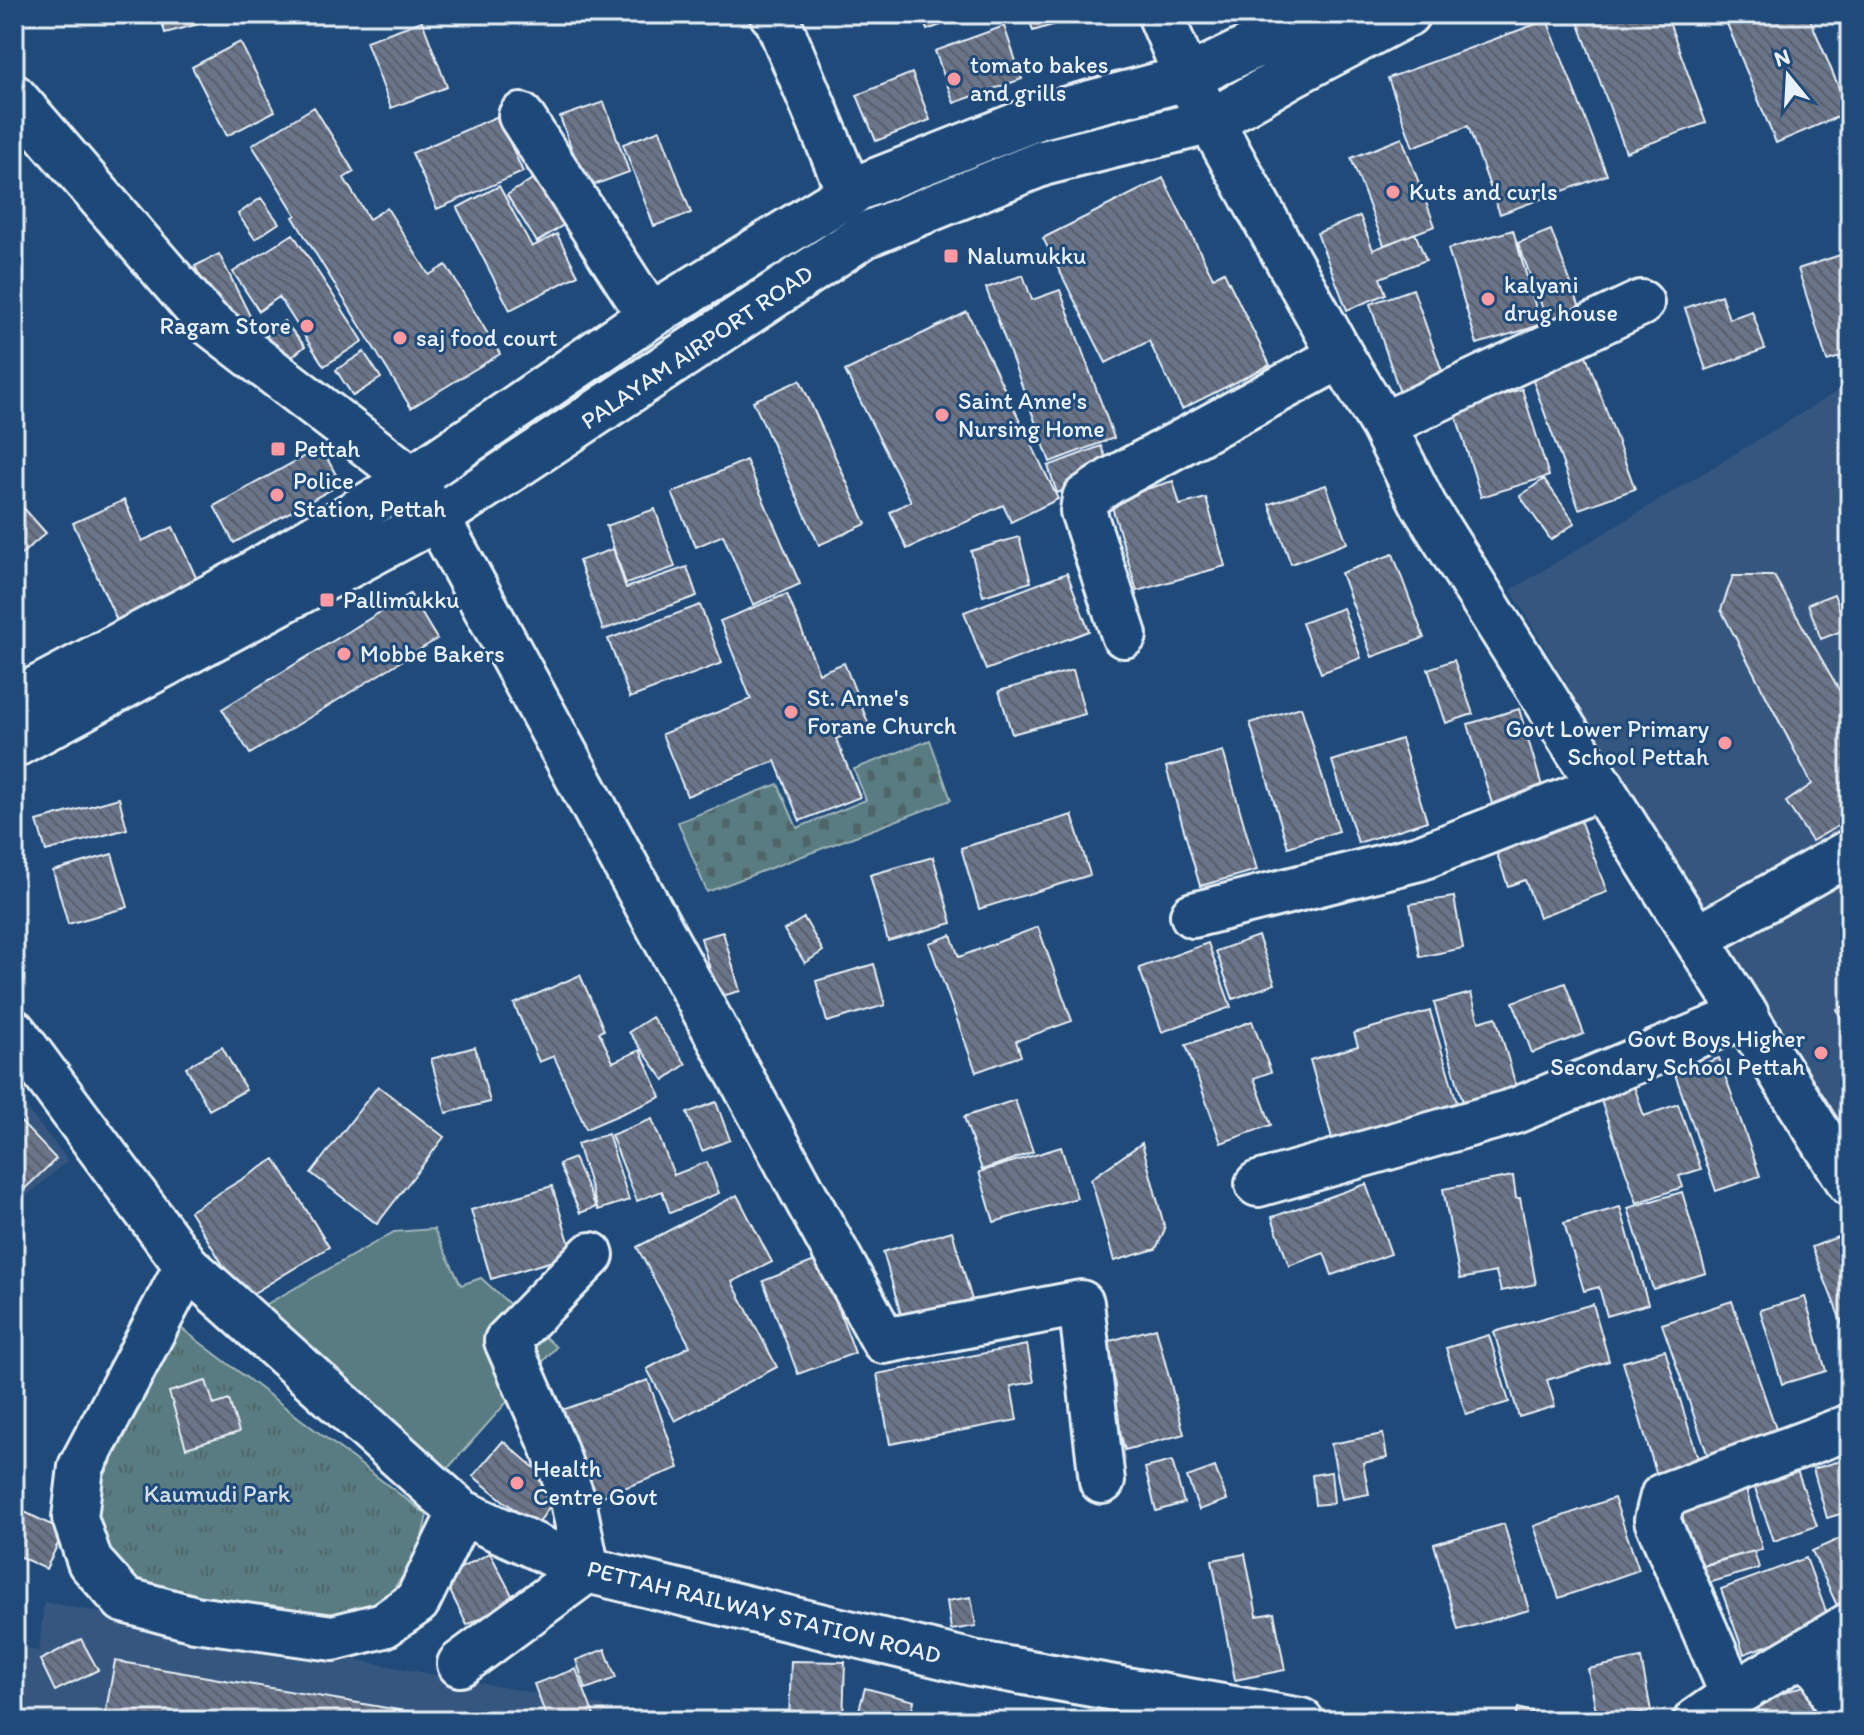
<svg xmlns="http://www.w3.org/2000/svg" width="1864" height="1735" viewBox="0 0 1864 1735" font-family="Itim,sans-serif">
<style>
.built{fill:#36577f}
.grass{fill:#597c81;stroke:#a0b6bc;stroke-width:2}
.cemetery{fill:url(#cemetery-stones);stroke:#a0b6bc;stroke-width:2}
.park{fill:url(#park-tufts);stroke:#a0b6bc;stroke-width:2}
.building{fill:url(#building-back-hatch);stroke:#e8f1f8;stroke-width:2}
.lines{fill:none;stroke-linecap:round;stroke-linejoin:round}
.minor-casing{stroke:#e8f1f8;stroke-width:50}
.major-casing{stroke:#e8f1f8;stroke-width:50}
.minor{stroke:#1f4a7a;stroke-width:44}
.major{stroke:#1f4a7a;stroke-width:44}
.poi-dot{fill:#ff9aa2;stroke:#1f4a7a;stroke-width:3}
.labels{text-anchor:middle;stroke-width:6;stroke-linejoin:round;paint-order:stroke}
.poi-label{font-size:24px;fill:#e8f1f8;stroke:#1f4a7a;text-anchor:start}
.street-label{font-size:24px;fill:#e8f1f8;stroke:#1f4a7a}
.park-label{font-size:24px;fill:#d3dfe6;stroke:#1f4a7a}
</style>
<defs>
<pattern id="cemetery-stones" width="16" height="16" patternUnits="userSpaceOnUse" patternTransform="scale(2)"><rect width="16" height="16" fill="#597c81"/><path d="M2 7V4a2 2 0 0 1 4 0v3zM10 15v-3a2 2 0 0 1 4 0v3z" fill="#506568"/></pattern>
<pattern id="park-tufts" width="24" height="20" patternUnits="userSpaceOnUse" patternTransform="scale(2)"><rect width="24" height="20" fill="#597c81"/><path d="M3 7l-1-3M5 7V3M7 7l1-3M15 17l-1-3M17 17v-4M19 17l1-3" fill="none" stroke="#506568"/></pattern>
<pattern id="building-back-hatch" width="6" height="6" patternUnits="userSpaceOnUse" patternTransform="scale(2)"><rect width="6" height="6" fill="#6b748a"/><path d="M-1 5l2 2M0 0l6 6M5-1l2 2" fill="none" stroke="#585e6a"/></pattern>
</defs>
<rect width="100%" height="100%" fill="#1f4a7a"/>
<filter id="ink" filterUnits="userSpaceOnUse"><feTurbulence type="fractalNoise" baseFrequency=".0125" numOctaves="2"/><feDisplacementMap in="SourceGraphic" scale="16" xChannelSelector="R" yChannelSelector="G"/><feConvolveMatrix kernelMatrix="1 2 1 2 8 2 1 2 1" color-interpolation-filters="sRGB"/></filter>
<g filter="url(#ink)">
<path class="built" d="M1848 385 1850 388V1137L1734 970 1511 590Z
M14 1093 68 1160 14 1207Z
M44 1602 604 1706V1721H14V1647L39 1651Z"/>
<path class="grass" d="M434 1229 461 1285 481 1278 556 1347 441 1476 260 1308 394 1232Z"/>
<path class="cemetery" d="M930 740 951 800 707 892 678 822 778 784 797 828 866 800 854 769Z"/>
<path class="park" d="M181 1328 427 1515 418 1556 378 1609 301 1621 127 1589 91 1544 90 1504Z"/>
<path class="building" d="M125 14H208L210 21 165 33 160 15 128 24Z
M921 14H972L927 30Z
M1028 14H1070L1072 19 1033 31Z
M1581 14H1666L1706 123 1626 152 1576 16Z
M1723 14H1808L1849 112 1776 143Z
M1547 20 1607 175 1500 214 1468 126 1413 147 1388 78Z
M422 21 447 87 391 108 366 41Z
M1004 26 1022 79 954 103 935 51Z
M240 42 275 111 227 136 192 67Z
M912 73 930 120 876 141 857 95Z
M604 102 629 172 586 188 560 117Z
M314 107 354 172 344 178 369 219 387 208 429 275 446 265 500 354 411 408 293 217 296 215 252 145Z
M498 116 523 172 437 209 412 153Z
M660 130 691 213 654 226 623 144Z
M1402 138 1435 226 1384 245 1351 158Z
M539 175 568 222 537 242 507 195Z
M1163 178 1213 278 1224 272 1270 365 1182 409 1149 341 1106 363 1043 238Z
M499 186 532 247 557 234 578 275 510 310 457 208Z
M261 198 279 223 255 239 238 214Z
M1360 216 1373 250 1415 233 1426 260 1380 278 1386 294 1347 310 1317 233Z
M1513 230 1541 325 1477 344 1448 249Z
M1551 230 1582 313 1549 325 1518 243Z
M293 234 363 341 324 366 279 297 259 311 233 272Z
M219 254 252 320 228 332 195 266Z
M1840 255 1850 286V354L1827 361 1798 269Z
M1023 275 1032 300 1060 290 1114 438 1050 462 986 288Z
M1413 289 1444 377 1400 393 1370 304Z
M1721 295 1729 319 1752 311 1765 349 1706 370 1685 308Z
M967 312 1058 499 1011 522 1003 505 907 549 890 512 911 501 845 371Z
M284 321 305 346 281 366 260 341Z
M364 352 381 378 353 396 336 370Z
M1586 355 1635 489 1579 509 1531 375Z
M800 380 866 524 819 545 753 401Z
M1522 389 1549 476 1481 497 1454 409Z
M1101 446 1111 472 1057 493 1048 466Z
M321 447 341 484 234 543 214 506Z
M746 460 800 584 753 605 723 535 696 547 672 493Z
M1544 479 1575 523 1551 540 1520 496Z
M1173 481 1180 505 1206 498 1225 566 1137 591 1110 500Z
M1326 485 1347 543 1291 564 1269 504Z
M14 497 46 533 18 557 14 552Z
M124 500 142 541 173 527 200 586 118 623 73 523Z
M655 509 675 567 626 584 606 526Z
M1019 537 1031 582 983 596 971 551Z
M613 549 626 588 687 567 697 596 603 630 579 561Z
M1393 554 1424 638 1372 657 1341 573Z
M1067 573 1089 631 986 670 964 612Z
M1733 576H1774L1850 709V819L1812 841 1786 802 1812 784 1721 610Z
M410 594 437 639 250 754 222 709Z
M787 594 819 673 844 663 869 725 836 739 860 797 800 821 775 761 687 796 662 734 751 699 720 621Z
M1834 594 1847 629 1821 639 1808 604Z
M700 605 722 663 630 698 608 639Z
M1343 608 1361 658 1321 673 1302 623Z
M1454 660 1473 714 1446 723 1428 669Z
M1073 670 1085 714 1012 734 999 691Z
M1301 707 1339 831 1288 847 1250 723Z
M1519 709 1544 793 1493 807 1468 724Z
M1401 739 1427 821 1358 843 1332 761Z
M1223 751 1257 870 1200 886 1166 767Z
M119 798 127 829 46 851 37 821Z
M1072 815 1090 875 979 909 961 848Z
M1580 820 1607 892 1539 917 1525 880 1508 886 1496 851Z
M112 854 128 907 68 924 53 871Z
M933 857 952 923 888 941 870 875Z
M1454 897 1463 948 1420 957 1410 904Z
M804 918 823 951 805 963 784 930Z
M1038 927 1072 1021 1016 1041 1021 1056 976 1072 929 943 951 935 959 957Z
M723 932 740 991 718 997 701 938Z
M1258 936 1275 984 1233 999 1216 951Z
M1208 943 1231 1007 1162 1032 1139 968Z
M874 964 885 1005 827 1022 816 981Z
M580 975 604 1030 599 1032 613 1062 640 1050 661 1097 586 1129 554 1056 539 1062 514 1004Z
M1565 983 1584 1034 1532 1053 1513 1002Z
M1471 993 1479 1022 1496 1017 1516 1086 1463 1102 1434 1003Z
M1850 1004V1046L1837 1009Z
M1430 1011 1458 1106 1333 1142 1310 1060 1358 1046 1354 1033Z
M652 1017 686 1064 664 1080 629 1032Z
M1252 1021 1271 1072 1254 1078 1271 1125 1221 1143 1186 1045Z
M222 1047 246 1090 209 1110 186 1067Z
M475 1047 490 1102 446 1113 431 1059Z
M1719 1058 1760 1176 1716 1191 1675 1074Z
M1633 1083 1644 1116 1678 1104 1701 1169 1679 1176 1683 1187 1637 1203 1599 1095Z
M378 1086 444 1137 377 1224 311 1173Z
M1015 1100 1033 1152 982 1170 964 1117Z
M716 1102 730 1140 702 1151 687 1113Z
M14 1115 56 1159 14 1199Z
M652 1119 674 1175 707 1162 719 1193 670 1213 662 1191 637 1201 611 1135Z
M608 1134 629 1200 598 1210 577 1144Z
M1142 1143 1165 1229 1156 1249 1114 1261 1091 1179Z
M1061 1147 1077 1198 994 1222 979 1172Z
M574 1158 596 1207 580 1213 559 1164Z
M275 1159 329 1247 244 1299 190 1211Z
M1513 1176 1516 1198H1520L1536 1284 1501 1291 1496 1272 1460 1279 1443 1189Z
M1366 1184 1391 1254 1332 1275 1324 1253 1289 1266 1272 1217Z
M552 1186 573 1255 491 1279 471 1210Z
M1682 1192 1706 1273 1653 1289 1628 1208Z
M737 1195 772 1262 732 1282 777 1367 675 1421 647 1369 690 1346 637 1247Z
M1620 1207 1648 1304 1607 1316 1599 1287 1584 1291 1564 1223Z
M952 1231 976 1314 907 1335 883 1252Z
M1850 1232V1344L1812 1247Z
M820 1259 855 1353 798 1374 763 1281Z
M1805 1297 1826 1371 1782 1384 1760 1310Z
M1732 1301 1778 1435 1709 1459 1662 1324Z
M1593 1304 1609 1361 1547 1380 1555 1406 1519 1417 1494 1332Z
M1156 1328 1184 1434 1125 1450 1096 1345Z
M1489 1335 1509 1402 1466 1415 1446 1348Z
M1027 1345 1034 1382 1011 1386 1017 1420 890 1444 877 1374Z
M1665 1350 1699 1462 1657 1476 1623 1362Z
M648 1380 679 1468 594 1499 562 1410Z
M206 1381 214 1405 229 1400 239 1432 186 1448 169 1392Z
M1383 1434 1387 1458 1363 1463 1369 1494 1342 1499 1331 1444Z
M503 1441 560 1490 536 1527 473 1476Z
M1850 1458V1511L1827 1518 1813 1469Z
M1172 1461 1184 1503 1156 1511 1145 1468Z
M1795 1465 1817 1526 1774 1541 1752 1480Z
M1215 1467 1227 1500 1199 1510 1187 1477Z
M1331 1472 1334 1503 1315 1505 1312 1475Z
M1746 1489 1762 1549 1695 1567 1680 1506Z
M1614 1498 1639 1570 1559 1598 1534 1526Z
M14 1507 64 1531 46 1569 14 1554Z
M1504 1524 1529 1610 1458 1630 1434 1544Z
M1850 1534V1605L1839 1610 1812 1551Z
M1754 1551 1759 1568 1688 1589 1683 1572Z
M490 1553 515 1601 467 1625 443 1577Z
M1245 1554 1257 1616 1274 1613 1285 1670 1235 1680 1212 1560Z
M1806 1558 1830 1622 1744 1654 1721 1589Z
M971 1597 976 1626 951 1630 947 1601Z
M81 1639 98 1670 55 1691 40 1660Z
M605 1649 616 1678 586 1689 576 1660Z
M1641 1658 1651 1711 1598 1721 1588 1669Z
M115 1661 422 1714 420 1721H104Z
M791 1661 845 1662 843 1721H789Z
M576 1669 596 1721H548L534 1684Z
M1817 1681 1832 1721H1763L1756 1703Z
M865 1688 914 1701 909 1721H856Z
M1518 1708 1562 1721H1514Z"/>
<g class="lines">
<defs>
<path id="minor" d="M772 14H775L850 194
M1187 78 1341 356 1383 425 1424 506 1850 1183
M521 116 650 316
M1383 425 1641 303
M437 518 884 1341 1081 1303 1102 1481
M1124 635 1083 511 1085 498 1112 480 1341 356
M1193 915 1419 858 1602 787
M1697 938 1850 852
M14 1032 187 1266 461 1512 587 1570 973 1663 1301 1721
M1258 1184 1515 1111 1746 1015
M187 1266 81 1467 75 1518 90 1562 124 1600 195 1619 333 1638 384 1625 417 1602 461 1512
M1802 1654 1823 1671 1844 1721
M460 1664 587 1570 573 1501 553 1446 507 1341 591 1255
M1733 1695 1657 1520 1663 1496 1850 1427
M1696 1721 1733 1695 1850 1625"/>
<path id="major" d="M1160 14 1187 78
M14 97 208 322 412 479 426 502
M14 701 239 582 412 479 650 316 858 188 1041 116 1187 78 1320 14
M14 745 437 518 865 235 1043 163 1212 121 1293 74 1407 14"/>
</defs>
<use href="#minor" class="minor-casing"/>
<use href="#major" class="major-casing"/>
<use href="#minor" class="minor"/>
<use href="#major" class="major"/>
</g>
</g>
<g class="poi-dot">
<circle cx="954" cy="79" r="8"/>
<circle cx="1393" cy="192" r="8"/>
<rect x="943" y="248" width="16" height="16" rx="4"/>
<circle cx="1488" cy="299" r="8"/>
<circle cx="307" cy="326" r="8"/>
<circle cx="400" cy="338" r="8"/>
<circle cx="942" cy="415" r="8"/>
<rect x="270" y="441" width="16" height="16" rx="4"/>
<circle cx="277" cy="495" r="8"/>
<rect x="319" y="592" width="16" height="16" rx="4"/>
<circle cx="344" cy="654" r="8"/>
<circle cx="791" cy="712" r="8"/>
<circle cx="1725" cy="743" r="8"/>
<circle cx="1821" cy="1053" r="8"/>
<circle cx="517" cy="1483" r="8"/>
</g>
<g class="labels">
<g class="poi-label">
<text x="970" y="73">tomato bakes<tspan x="970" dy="28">and grills</tspan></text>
<text x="1409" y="200">Kuts and curls</text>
<text x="967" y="264">Nalumukku</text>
<text x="1504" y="293">kalyani<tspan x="1504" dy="28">drug house</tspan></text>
<text x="291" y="334" text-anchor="end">Ragam Store</text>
<text x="416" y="346">saj food court</text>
<text x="958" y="409">Saint Anne's<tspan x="958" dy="28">Nursing Home</tspan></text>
<text x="294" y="457">Pettah</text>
<text x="293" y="489">Police<tspan x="293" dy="28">Station, Pettah</tspan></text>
<text x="343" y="608">Pallimukku</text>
<text x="360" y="662">Mobbe Bakers</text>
<text x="807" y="706">St. Anne's<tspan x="807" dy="28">Forane Church</tspan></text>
<text x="1709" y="737" text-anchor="end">Govt Lower Primary<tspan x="1709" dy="28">School Pettah</tspan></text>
<text x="1805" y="1047" text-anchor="end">Govt Boys Higher<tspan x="1805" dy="28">Secondary School Pettah</tspan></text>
<text x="533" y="1477">Health<tspan x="533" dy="28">Centre Govt</tspan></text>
</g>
<g class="street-label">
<text transform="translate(697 347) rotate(-34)" y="8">PALAYAM AIRPORT ROAD</text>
<text transform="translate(764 1612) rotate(14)" y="8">PETTAH RAILWAY STATION ROAD</text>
</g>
<g class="park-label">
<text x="217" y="1502">Kaumudi Park</text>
</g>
</g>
<rect width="1864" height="1735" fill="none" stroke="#1f4a7a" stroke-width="48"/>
<rect x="24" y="24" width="1816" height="1687" fill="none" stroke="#e8f1f8" stroke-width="3" filter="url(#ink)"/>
<g transform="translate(1788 76) rotate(342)" stroke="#1f4a7a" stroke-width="6" paint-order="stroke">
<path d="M0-6L14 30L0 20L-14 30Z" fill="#e8f1f8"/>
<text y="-12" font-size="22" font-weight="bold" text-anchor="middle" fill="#e8f1f8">N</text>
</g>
</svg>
